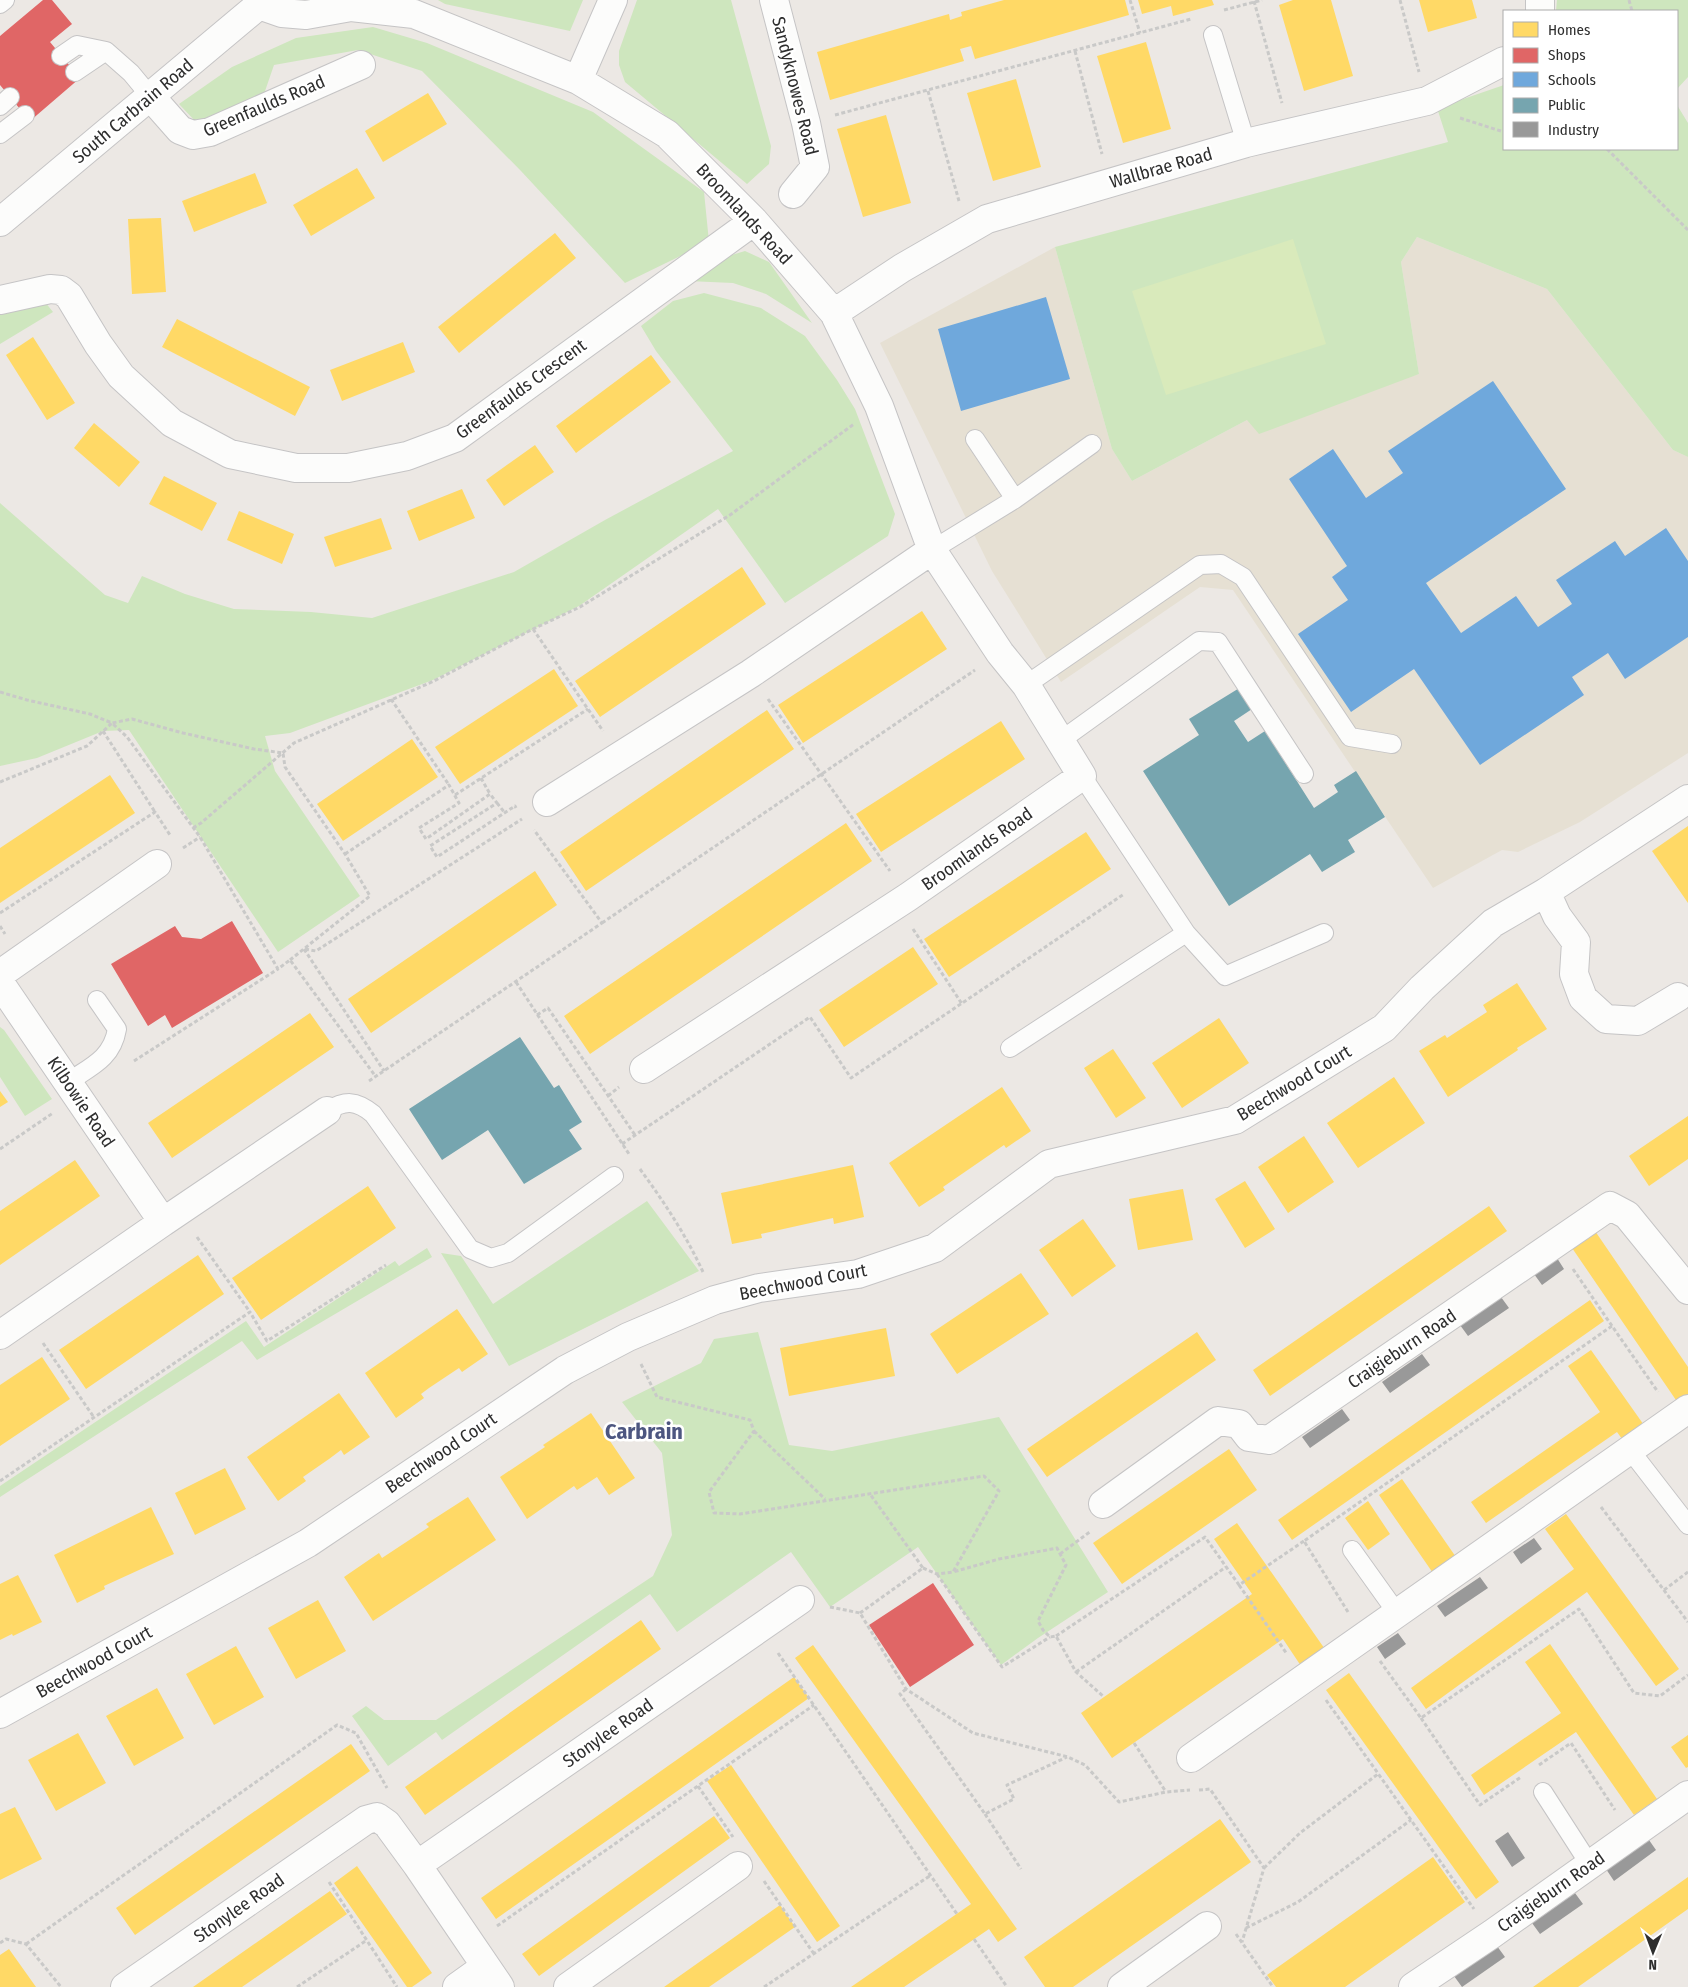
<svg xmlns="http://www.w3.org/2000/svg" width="1688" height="1987" viewBox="0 0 1688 1987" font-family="'Fira Sans Condensed',sans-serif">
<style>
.education{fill:#e6e0d3}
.green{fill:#cee6be}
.pitch{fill:#d9eabb}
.homes{fill:#ffd966}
.shops{fill:#e06666}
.schools{fill:#6fa8dc}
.public{fill:#76a5af}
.industry{fill:#999}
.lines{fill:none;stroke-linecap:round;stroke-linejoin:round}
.lane-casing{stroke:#c5c4c5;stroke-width:20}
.street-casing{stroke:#c5c4c5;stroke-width:30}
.secondary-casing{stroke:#c5c4c5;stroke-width:30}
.path{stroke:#c9c9c8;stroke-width:3;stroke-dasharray:4 2.5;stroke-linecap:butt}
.lane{stroke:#fcfcfb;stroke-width:18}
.street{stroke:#fcfcfb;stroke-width:28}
.secondary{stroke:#fcfcfb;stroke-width:28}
.labels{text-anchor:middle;stroke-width:5;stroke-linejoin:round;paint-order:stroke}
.street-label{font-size:18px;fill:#2e2e2e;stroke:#fff}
.district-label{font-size:22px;font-weight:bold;fill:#4d5680;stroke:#fff}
</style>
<rect width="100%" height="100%" fill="#ece8e4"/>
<path class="education" d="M1417 237 1547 289 1673 450 1688 457V753L1580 822 1518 852 1502 850 1433 888 1233 590 1200 587 1061 682 992 571 880 343 1055 247 1112 449 1132 481 1247 420 1419 374 1401 262Z"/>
<path class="green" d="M438 0H583L570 31 445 4Z
M637 0H731L771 146 769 164 747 184 625 82 619 65V51Z
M1557 0H1688V77L1677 89V11H1556Z
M373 27 427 43 593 112 704 192 709 242 625 283 521 171 422 71 358 50 274 65 264 94 196 122 179 104 232 67 296 38Z
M1504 85V149H1677V105L1688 123V457L1673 450 1547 289 1417 237 1401 262 1419 374 1259 434 1247 420 1132 481 1112 449 1055 247 1448 142 1437 108Z
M745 251 769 262 812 323 766 294 733 283 688 281 715 260Z
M704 293 761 308 805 336 837 380 855 409 895 514 888 536 785 603 718 509 579 606 433 680 290 733 265 736 275 771 360 896 278 952 129 730 103 731 37 758 0 766V503L105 595 128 603 142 576 185 594 234 609 311 612 372 618 514 572 605 520 733 451 656 351 641 326 673 301Z
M45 302 53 312 0 344V309Z
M0 1027 4 1030 52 1099 25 1116 0 1077Z
M647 1201 699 1271 509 1366 441 1253 461 1256 493 1304Z
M427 1248 432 1257 257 1360 242 1341 0 1497V1486L246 1321 264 1347 395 1261 399 1266Z
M758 1332 789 1445 832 1451 999 1417 1108 1592 1038 1638 1001 1665 918 1547 830 1607 791 1552 677 1632 650 1594 442 1740 436 1732 388 1766 352 1716 366 1706 384 1720H436L653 1576 672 1535 662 1453 622 1402 701 1363 714 1339Z"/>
<path class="pitch" d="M1293 239 1326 344 1166 395 1132 291Z"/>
<path class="homes" d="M1004 0H1125L1129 15 975 59 971 46 960 49 964 61 830 100 817 52 949 14 950 20 962 16 961 12Z
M1138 0H1212L1214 5 1173 16 1171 6 1142 14Z
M1293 0H1331L1353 76 1304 91 1279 5Z
M1419 0H1472L1477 18 1428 32Z
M1146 42 1171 129 1123 143 1097 56Z
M1016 79 1041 167 993 181 967 93Z
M428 93 447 124 383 162 365 131Z
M886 115 911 203 863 217 837 129Z
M357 168 375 198 311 236 293 205Z
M255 173 267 203 194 232 182 201Z
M161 218 166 292 132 294 128 219Z
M555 233 576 258 459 353 438 327Z
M177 319 310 387 295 416 162 347Z
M33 337 75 403 47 420 6 355Z
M403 342 415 372 342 401 330 370Z
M651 355 671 382 576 453 556 426Z
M94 423 140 462 119 487 74 448Z
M535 445 554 472 504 506 486 480Z
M164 476 217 503 202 531 149 504Z
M462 489 475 518 419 541 407 511Z
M239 511 294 534 282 564 227 540Z
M381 518 392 549 335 567 324 537Z
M742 567 766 604 600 717 575 681Z
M922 611 947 649 803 743 778 705Z
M554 669 578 706 460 784 435 747Z
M767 710 794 749 586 891 560 852Z
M1001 721 1025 759 881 852 856 814Z
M412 739 438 777 343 841 317 804Z
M110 775 135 813 0 903V848Z
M846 823 872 861 590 1054 564 1016Z
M1688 826V903L1652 851Z
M1086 832 1111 869 949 977 924 939Z
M535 871 557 905 371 1033 348 999Z
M913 947 938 984 844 1047 819 1010Z
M1517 983 1547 1029 1517 1048 1518 1050 1448 1097 1419 1051 1445 1035 1447 1038 1487 1012 1483 1005Z
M310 1013 334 1047 172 1158 148 1123Z
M1219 1018 1249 1063 1182 1108 1152 1063Z
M1113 1049 1146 1098 1116 1118 1084 1068Z
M1394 1077 1425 1123 1358 1168 1327 1123Z
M1002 1087 1031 1131 1006 1148 1004 1145 943 1187 945 1190 919 1207 889 1163Z
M0 1091 8 1102 0 1107Z
M1688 1116V1159L1649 1186 1629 1156Z
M1304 1136 1334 1182 1288 1213 1258 1167Z
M75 1160 100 1196 0 1265V1211Z
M853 1165 864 1217 834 1224 833 1218 761 1234 762 1238 732 1244 721 1193Z
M1245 1181 1275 1229 1245 1248 1215 1199Z
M368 1186 396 1228 261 1320 232 1278Z
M1183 1189 1193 1240 1138 1250 1129 1199Z
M1489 1206 1507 1231 1270 1396 1253 1370Z
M1083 1219 1116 1266 1072 1297 1039 1250Z
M1593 1228 1688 1367V1396L1678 1403 1570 1245Z
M198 1255 224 1294 86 1389 59 1350Z
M1021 1273 1049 1314 957 1374 930 1334Z
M1590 1300 1604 1321 1292 1540 1278 1520Z
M457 1309 488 1354 462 1372 459 1368 429 1388 421 1394 424 1398 396 1418 365 1373Z
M886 1328 895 1376 789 1396 780 1348Z
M1197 1332 1216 1360 1047 1477 1027 1449Z
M1591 1350 1646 1428 1625 1443 1617 1432 1486 1523 1471 1502 1600 1412 1568 1366Z
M42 1357 70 1399 0 1446V1385Z
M339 1393 370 1437 344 1455 341 1450 329 1459 303 1477 306 1481 278 1501 247 1457Z
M591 1413 635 1478 609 1495 597 1477 577 1490 574 1486 527 1519 500 1477 545 1447 543 1445Z
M1229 1449 1257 1490 1122 1584 1093 1543Z
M225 1468 246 1509 195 1535 175 1493Z
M1402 1479 1458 1560 1435 1576 1379 1495Z
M468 1497 496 1540 373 1621 344 1577 379 1553 382 1558 429 1527 426 1524Z
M1368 1501 1390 1534 1368 1550 1345 1518Z
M151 1507 174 1554 104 1586 105 1589 77 1603 54 1555Z
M1566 1514 1679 1669 1656 1686 1587 1592 1426 1709 1411 1688 1574 1569 1545 1529Z
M1237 1523 1329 1655 1305 1672 1283 1639 1112 1758 1081 1713 1252 1594 1214 1539Z
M18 1575 42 1622 13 1636 12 1634 0 1640V1584Z
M318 1600 346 1651 296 1679 268 1628Z
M641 1620 661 1649 425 1815 405 1787Z
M1550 1644 1657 1799 1634 1815 1576 1732 1484 1795 1471 1775 1561 1713 1525 1662Z
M813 1645 1017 1929 998 1942 989 1929 904 1987H851L971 1904 795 1658Z
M236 1646 264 1697 214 1725 186 1674Z
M1349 1673 1499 1882 1476 1899 1326 1690Z
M794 1677 809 1698 496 1919 481 1898Z
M157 1688 184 1738 134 1766 106 1716Z
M78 1733 106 1783 56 1811 28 1760Z
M1688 1735V1767L1686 1768 1671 1747Z
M351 1744 370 1771 135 1935 116 1908Z
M731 1765 840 1926 817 1942 707 1781Z
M15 1807 42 1859 0 1880V1814Z
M714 1816 730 1838 539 1976 522 1954Z
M1220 1819 1251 1862 1073 1987H1045L1024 1957Z
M1433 1857 1465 1902 1345 1987H1276L1267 1975Z
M357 1866 432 1973 412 1987H407L334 1883Z
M1688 1877V1909L1578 1987H1533Z
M330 1891 347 1914 242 1987H193Z
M780 1905 795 1927 709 1987H664Z
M9 1949 36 1987H0V1955Z"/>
<path class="shops" d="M43 0H52L72 24 50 42 80 78 30 121 0 85V36Z
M232 921 263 973 172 1028 165 1015 148 1026 111 964 175 926 182 937 201 939Z
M933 1583 974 1645 910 1687 869 1625Z"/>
<path class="schools" d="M1046 297 1070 379 961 411 938 329Z
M1493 381 1566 489 1426 583 1461 633 1516 596 1538 627 1572 604 1556 580 1615 541 1625 556 1666 528 1688 561V637L1625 679 1608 653 1572 677 1584 695 1480 765 1414 669 1351 712 1298 634 1348 600 1332 577 1347 566 1289 479 1333 449 1366 498 1403 473 1388 451Z"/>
<path class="public" d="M1241 687 1255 707 1234 721 1248 742 1265 731 1314 808 1338 792 1334 785 1356 771 1385 817 1348 840 1355 852 1322 872 1310 854 1229 906 1143 771 1199 735 1189 719Z
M520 1037 554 1088 559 1085 582 1122 569 1130 582 1149 524 1184 488 1130 442 1160 409 1109Z"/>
<path class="industry" d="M1557 1258 1564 1269 1542 1285 1534 1274Z
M1501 1297 1509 1308 1468 1336 1460 1325Z
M1422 1354 1430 1365 1390 1393 1382 1382Z
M1342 1409 1350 1420 1310 1448 1302 1437Z
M1534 1538 1542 1549 1521 1564 1513 1552Z
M1480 1577 1488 1588 1445 1617 1437 1606Z
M1398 1633 1406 1644 1385 1659 1377 1647Z
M1508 1832 1525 1858 1512 1867 1495 1841Z
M1649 1840 1656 1850 1614 1881 1606 1869Z
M1575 1893 1583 1904 1540 1934 1532 1923Z
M1497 1946 1505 1957 1462 1987 1454 1976Z"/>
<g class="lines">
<defs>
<path id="lane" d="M0 4 5 0
M1213 35 1246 143
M61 56 77 45 106 51 131 73 150 96
M75 72 106 51
M0 106 10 97
M0 134 25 115
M975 439 1015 499
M932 550 1015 499 1092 444
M1026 685 1200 565 1221 564 1243 577 1350 737 1392 744
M1060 741 1199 641 1218 642 1304 774
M1082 776 1186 933 1225 976 1324 933
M1010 1048 1186 933
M68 1082C90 1067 112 1059 117 1029L97 1000
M327 1111C345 1100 356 1100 373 1114L470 1249 491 1258 508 1253 614 1176
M1630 1450 1688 1525
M1352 1550 1397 1613
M1543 1792 1590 1865"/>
<path id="street" d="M774 0 806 123 815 167 793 194
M259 5 282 13 306 15 351 7 414 14 578 80 667 134 754 221 834 313 879 406 932 550 1000 653 1026 685 1082 776 908 897 644 1069
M1540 11V0
M578 80 613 0
M150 96 180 130 193 135 210 132 361 65
M0 300 50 289 61 290 69 296 98 344 121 376 172 423 230 454 296 468H348L407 456 455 438 754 221
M834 313 902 268 987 219 1246 143 1427 101 1504 61
M547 802 750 674 932 550
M0 974 157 864
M0 983 163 1222 327 1111
M1678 997 1638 1021 1606 1019 1583 998 1574 974 1576 942 1557 916 1546 892 1688 799
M0 1335 163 1222
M1103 1504 1218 1421 1239 1424 1249 1437 1269 1440 1610 1206 1627 1215 1688 1290
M0 1714 308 1543 565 1370 628 1337 715 1300 759 1288 858 1274 935 1248 1049 1164 1235 1120 1384 1028 1422 988 1493 923 1546 892
M1191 1758 1688 1409
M417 1865 800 1600
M125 1987 366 1820 377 1817 387 1824 417 1865 500 1987
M457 1987 485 1967
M568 1987 738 1866
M1122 1987 1207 1926
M1413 1987 1492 1934 1688 1795"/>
<path id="secondary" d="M0 222 265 0"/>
</defs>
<use href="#lane" class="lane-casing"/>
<use href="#street" class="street-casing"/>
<use href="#secondary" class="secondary-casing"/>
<path class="path" d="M1130 0 1140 33
M1400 0 1419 72
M1629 0 1632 11
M1254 1 1282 103
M1224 10 1262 0
M1075 51 1102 154
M928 91 959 201
M835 115 1191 19
M1460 118 1504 132
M1607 149 1688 230
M533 629 603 731
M0 692 27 700 90 714 112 723 132 719 183 733 254 749 283 753 285 767 345 854 370 896 290 960
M391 699 449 785
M768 699 890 871
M103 731 155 812
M481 778 490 794
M0 782 87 746 112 723 127 737 200 837 278 969 290 960 376 1077
M455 795 588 709
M497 803 505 813
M193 828 201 823 294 743 434 681 533 629 580 607 730 515 854 424
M183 848 200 837
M345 854 449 785 459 803 419 828 426 839 490 794 497 803 430 846 437 857 515 806 516 808
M0 913 155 812 170 835
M602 923 975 670
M0 926 5 934
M913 929 962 1004
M304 949 384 1071
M305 949 316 951 522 819
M516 982 629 1154
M537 1015 548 1008 635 1135
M134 1061 278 969
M369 1081 602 923 534 830
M608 1096 619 1087
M622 1144 810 1017 851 1078 1124 894
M0 1149 53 1113
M640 1169C664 1202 686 1235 703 1272
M197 1237 250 1312
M1573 1269 1612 1326
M43 1343 93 1416
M641 1364 657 1397 750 1420 754 1431 709 1492 714 1513 740 1514 984 1476 999 1491 953 1572 999 1559 1057 1548 1066 1565 1038 1621 1043 1630 1050 1637 1056 1636 1076 1672 1104 1697
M754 1431 825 1499
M0 1481 250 1312 267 1341 386 1265
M1601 1507 1688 1622
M1060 1554 1091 1531
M923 1568 937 1574 953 1572
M937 1574 1002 1667 1050 1637
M1239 1585 1287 1654
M1664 1590 1688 1572
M830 1607 860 1613 906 1689 973 1733 1068 1757 1085 1765 1119 1802 1166 1792 1190 1790
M1348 1612 1304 1541 1612 1326 1658 1392
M860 1613 923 1568 870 1494
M1056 1636 1205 1537 1239 1585 1304 1541
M778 1653 957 1914
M1380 1661 1421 1718 1579 1609 1634 1693 1660 1696 1688 1675
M1076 1672 1226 1567
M906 1689 900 1694 985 1814 1014 1799 1007 1785 1067 1757
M1326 1700 1474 1909
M1421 1718 1480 1805 1521 1777
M1134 1743 1166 1792
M1539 1765 1571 1743 1615 1810
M698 1786 733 1837
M1199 1790 1210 1789 1264 1868 1242 1942
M985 1814 1021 1869
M1264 1868 1300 1833 1378 1774
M764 1881 814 1954
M329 1882 397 1987
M497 1926 814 1705
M1246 1928 1298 1902 1411 1820
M1236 1934 1273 1987
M974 1939 1007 1987
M0 1943 6 1939 26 1944 61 1987
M26 1944 337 1725 356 1733 387 1788
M297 1987 367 1940
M764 1987 931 1875"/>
<use href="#lane" class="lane"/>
<use href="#street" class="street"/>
<use href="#secondary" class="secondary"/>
</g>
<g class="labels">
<g class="street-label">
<text transform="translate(795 86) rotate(76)" y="6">Sandyknowes Road</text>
<text transform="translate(264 106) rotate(-23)" y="6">Greenfaulds Road</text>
<text transform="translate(133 111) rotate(-40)" y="6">South Carbrain Road</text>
<text transform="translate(1161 168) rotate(-16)" y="6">Wallbrae Road</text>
<text transform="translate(744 214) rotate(47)" y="6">Broomlands Road</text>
<text transform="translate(521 389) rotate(-36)" y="6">Greenfaulds Crescent</text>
<text transform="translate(977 849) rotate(-35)" y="6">Broomlands Road</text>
<text transform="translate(1294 1083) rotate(-31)" y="6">Beechwood Court</text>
<text transform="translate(81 1102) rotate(56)" y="6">Kilbowie Road</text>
<text transform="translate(803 1282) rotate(-11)" y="6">Beechwood Court</text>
<text transform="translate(1402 1349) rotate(-34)" y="6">Craigieburn Road</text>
<text transform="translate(441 1453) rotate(-34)" y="6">Beechwood Court</text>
<text transform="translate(94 1662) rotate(-29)" y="6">Beechwood Court</text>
<text transform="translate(608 1733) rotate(-35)" y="6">Stonylee Road</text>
<text transform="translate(1551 1892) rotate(-35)" y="6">Craigieburn Road</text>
<text transform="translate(239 1908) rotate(-35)" y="6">Stonylee Road</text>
</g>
<g class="district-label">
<text x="644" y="1439">Carbrain</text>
</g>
</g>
<rect x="1503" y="10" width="175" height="140" fill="#ffffff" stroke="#ababab"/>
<rect x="1513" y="22" width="25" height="15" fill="#ffd966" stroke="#ababab"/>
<text x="1548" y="35" font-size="15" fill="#2e2e2e">Homes</text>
<rect x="1513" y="48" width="25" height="15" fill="#e06666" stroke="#ababab"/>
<text x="1548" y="60" font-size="15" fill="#2e2e2e">Shops</text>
<rect x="1513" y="72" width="25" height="15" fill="#6fa8dc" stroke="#ababab"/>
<text x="1548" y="85" font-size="15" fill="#2e2e2e">Schools</text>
<rect x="1513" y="98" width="25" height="15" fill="#76a5af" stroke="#ababab"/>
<text x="1548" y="110" font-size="15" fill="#2e2e2e">Public</text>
<rect x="1513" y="122" width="25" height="15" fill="#999999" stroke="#ababab"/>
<text x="1548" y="135" font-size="15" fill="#2e2e2e">Industry</text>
<g transform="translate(1653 1952) rotate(181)" stroke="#ffffff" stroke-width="4" paint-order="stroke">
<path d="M0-4L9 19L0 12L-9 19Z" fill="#2e2e2e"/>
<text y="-8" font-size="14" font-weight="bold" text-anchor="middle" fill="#2e2e2e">N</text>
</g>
</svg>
